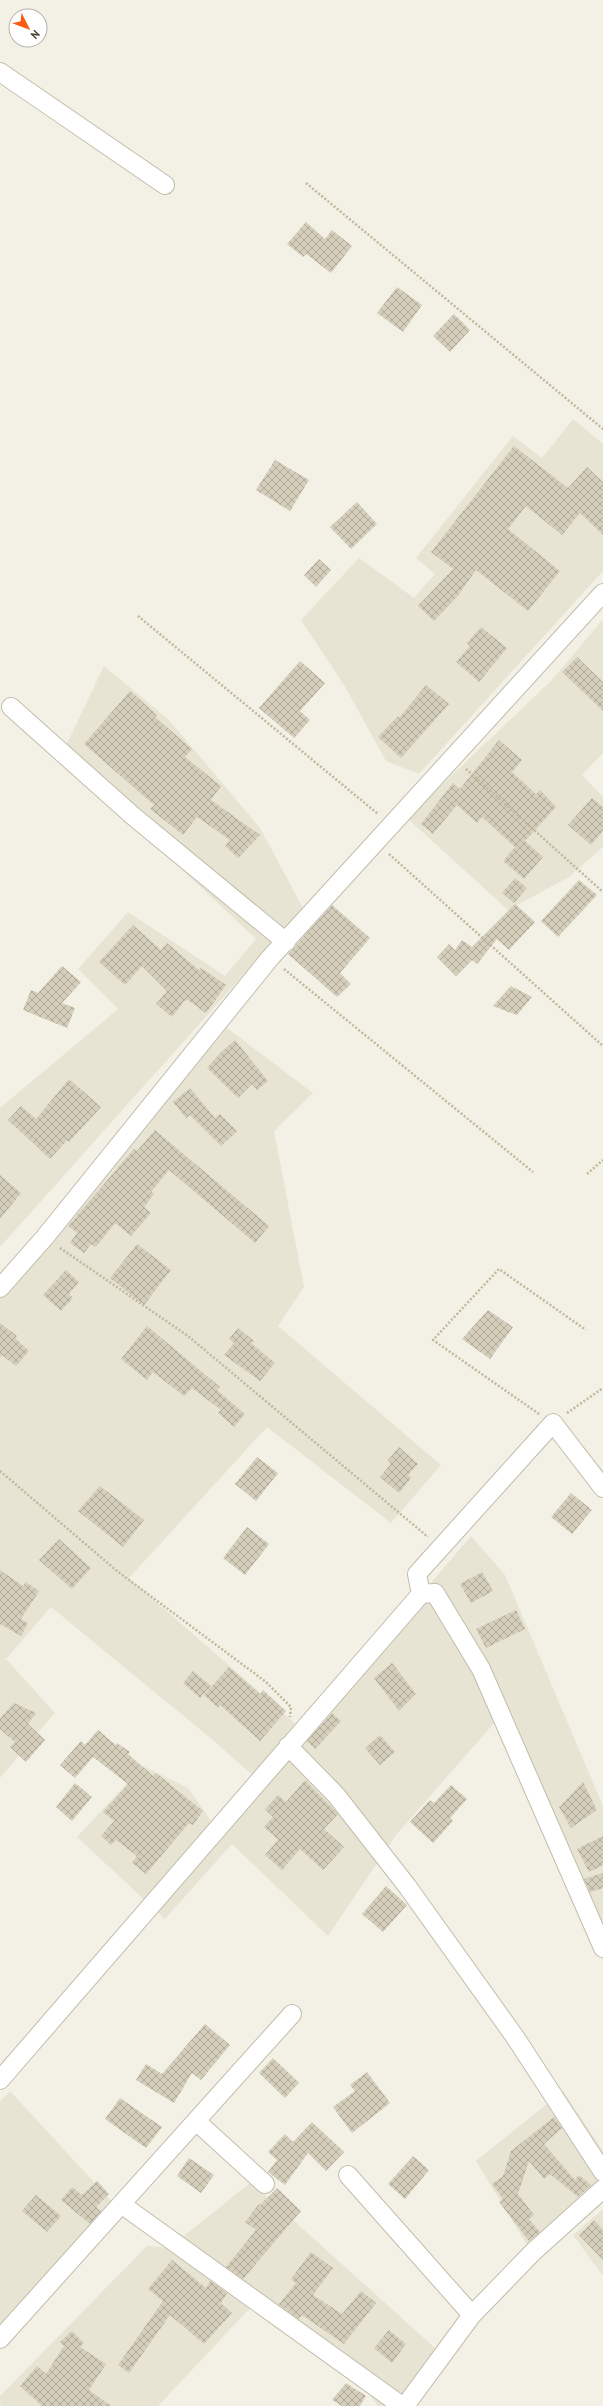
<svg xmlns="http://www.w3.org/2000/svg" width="603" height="2406" viewBox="0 0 603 2406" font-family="'PT Sans',sans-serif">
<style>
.residential{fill:#e7e4d4}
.building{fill:url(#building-cross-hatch)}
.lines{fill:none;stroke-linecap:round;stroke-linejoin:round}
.minor-casing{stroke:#c1bdab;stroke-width:20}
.path{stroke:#c0b89a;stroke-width:2.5;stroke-dasharray:2 2;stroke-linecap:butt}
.minor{stroke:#fff;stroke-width:18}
</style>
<defs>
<pattern id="building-cross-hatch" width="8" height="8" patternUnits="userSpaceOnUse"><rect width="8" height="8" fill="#d5cebb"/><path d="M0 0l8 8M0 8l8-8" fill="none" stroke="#afa999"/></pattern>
</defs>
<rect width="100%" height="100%" fill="#f3f1e6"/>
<path class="residential" d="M573 419 603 444V571L419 774 386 761 344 685 301 620 359 558 414 598 435 574 416 558 513 436 542 458Z
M603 619V753L582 775 603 797V847L569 877 508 910 407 818 551 681Z
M104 666 169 720 260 828 303 908 0 1247V1108L118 1009 78 969 128 912 225 976 256 939 61 756Z
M227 1028 313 1093 274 1131 304 1287 278 1326 441 1465 391 1523 267 1427 129 1578 304 1731 471 1536 505 1575 603 1806V1959L494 1723 396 1835 328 1936 232 1844 165 1919 77 1837 143 1766 188 1788 218 1831 260 1782 214 1741 51 1607 6 1659 55 1713 0 1778V1294Z
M10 2091 115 2205 0 2330V2101Z
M563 2091 603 2151V2178L527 2245 476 2161Z
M251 2182 435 2348 393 2406H378L362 2384 254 2304 158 2406H2L0 2404V2396L147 2246 169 2248Z
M603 2209V2276L573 2235Z"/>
<path class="building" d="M306 222 325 239 332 230 352 246 331 273 306 254 303 257 287 244Z
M397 287 422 305 403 332 377 313Z
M454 314 470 330 450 352 433 336Z
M514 446 568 488 587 467 603 482V535L580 513 562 535 526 506 508 529 560 571 528 611 476 570 457 597 434 621 418 606 453 569 431 552Z
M275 460 309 480 290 511 256 490Z
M357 502 377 524 351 549 330 527Z
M319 559 331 570 316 587 304 575Z
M481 627 507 648 479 682 456 662 470 646 467 643Z
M577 657 603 682V711L562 672Z
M300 661 325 683 300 711 310 720 294 738 259 708Z
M426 685 449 704 401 758 378 737 398 716 400 717Z
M130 691 157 715 155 717 192 749 185 757 221 786 211 800 260 835 238 858 225 846 230 840 197 817 183 835 150 809 154 805 84 744Z
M499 740 522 760 512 772 536 794 540 790 556 807 525 841 543 857 524 879 503 861 515 847 482 817 477 823 457 805 433 834 421 824 453 783 460 789Z
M592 798 603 807V831L591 845 568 825Z
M515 878 527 888 514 903 502 893Z
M579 880 597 895 558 937 541 921Z
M515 904 535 922 509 950 497 939 477 964 472 960 456 976 437 957 449 944 455 950 462 940 472 947Z
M332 905 370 938 340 973 351 984 337 997 288 954Z
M133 925 161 950 167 943 199 970 201 968 226 985 206 1013 186 999 172 1017 156 1004 167 991 142 966 125 985 99 962Z
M62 966 81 982 62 1003 75 1008 67 1028 23 1010 31 990 38 993Z
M511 986 532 997 517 1015 493 1006Z
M235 1040 268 1081 257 1090 252 1084 238 1098 207 1068 220 1053Z
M69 1079 101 1107 69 1142 67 1140 50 1159 8 1120 21 1106 36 1119Z
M190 1088 215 1118 220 1114 237 1131 221 1146 190 1115 186 1118 173 1102Z
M155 1130 269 1226 255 1243 169 1170 151 1192 154 1194 144 1207 151 1213 131 1236 115 1223 96 1247 91 1244 84 1253 70 1243 77 1233 68 1226 134 1149 137 1151Z
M0 1175 21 1193 0 1219Z
M137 1244 171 1270 144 1305 110 1278Z
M66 1270 79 1282 69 1294 73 1298 61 1311 43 1295Z
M488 1310 513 1327 490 1359 462 1339Z
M0 1323 17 1336 15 1338 29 1351 16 1366 2 1355 0 1358Z
M147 1326 220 1387 217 1390 245 1414 234 1427 218 1413 221 1410 192 1388 184 1396 153 1372 147 1380 121 1359Z
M238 1328 254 1341 251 1343 275 1363 260 1381 224 1355 234 1343 229 1339Z
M399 1447 418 1464 408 1475 411 1478 399 1493 380 1477 391 1464 388 1460Z
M257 1457 278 1473 256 1501 235 1484Z
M100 1486 144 1520 123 1547 78 1511Z
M571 1493 592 1510 572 1534 551 1517Z
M247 1527 269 1544 245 1575 223 1558Z
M59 1539 91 1568 72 1589 39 1560Z
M0 1570 23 1586 26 1582 39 1591 21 1619 28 1623 21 1636 0 1624Z
M482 1572 493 1591 471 1603 460 1584Z
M516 1610 525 1629 486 1648 476 1629Z
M392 1663 416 1694 399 1711 374 1678Z
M229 1667 260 1694 263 1690 286 1711 260 1741 220 1705 218 1708 204 1695Z
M193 1671 211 1686 200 1698 183 1683Z
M14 1703 36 1713 28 1724 45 1740 26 1762 10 1747 15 1742 0 1729V1718Z
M332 1713 341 1721 315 1749 307 1741Z
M98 1730 116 1745 117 1743 130 1752 128 1754 153 1776 156 1773 203 1811 193 1825 189 1823 146 1874 132 1863 137 1856 116 1840 111 1845 101 1836 114 1821 103 1812 128 1784 93 1757 75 1778 60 1765 81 1741 85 1745Z
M380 1735 395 1752 380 1765 365 1748Z
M305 1780 338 1814 324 1829 344 1847 323 1870 300 1849 282 1870 265 1855 278 1840 264 1827 273 1817 265 1809 278 1795 286 1802Z
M583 1782 597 1810 571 1828 559 1807Z
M75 1783 92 1797 72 1821 56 1807Z
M451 1785 467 1799 450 1818 453 1821 433 1843 410 1822 430 1800 434 1803Z
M603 1836V1865L589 1872 577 1849Z
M603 1873V1888L590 1892 584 1879Z
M386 1886 407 1905 383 1932 362 1914Z
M205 2024 230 2045 201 2080 192 2073 174 2103 136 2080 146 2064 162 2074Z
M273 2058 299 2083 285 2098 259 2073Z
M367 2072 390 2103 352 2133 333 2107 355 2091 350 2085Z
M120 2098 162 2127 146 2148 105 2119Z
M554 2117 562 2128 544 2144 575 2180 579 2175 591 2185 578 2197 550 2174 544 2179 529 2161 518 2194 534 2215 529 2219 540 2232 529 2241 499 2202 503 2199 492 2184 503 2176 511 2151Z
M312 2122 344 2152 326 2171 308 2153 285 2185 268 2172 277 2160 268 2152 285 2134 293 2142Z
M413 2156 429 2170 405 2199 388 2184Z
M189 2158 214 2175 201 2193 177 2176Z
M97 2181 109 2194 96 2207 101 2211 90 2224 61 2200 72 2187 82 2195Z
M277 2188 301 2211 243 2279 226 2267 256 2230 245 2222 259 2204 260 2205Z
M36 2195 61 2216 47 2232 22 2211Z
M594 2220 603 2230V2260L579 2235Z
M311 2252 333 2268 313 2295 342 2314 361 2291 376 2303 344 2344 302 2315 298 2319 279 2304 296 2283 291 2279Z
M172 2260 206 2288 210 2281 227 2293 221 2303 232 2313 204 2344 170 2315 129 2373 118 2365 163 2301 148 2289Z
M389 2330 406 2344 392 2363 374 2348Z
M72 2331 84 2343 80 2347 106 2364 89 2390 111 2406H42L20 2386 37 2366 46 2374 64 2346 60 2342Z
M346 2383 366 2396 360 2406H342L332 2400Z"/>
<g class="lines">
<defs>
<path id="minor" d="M0 72 165 185
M11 707 133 816 286 942
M0 1288 45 1237 270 958 603 593
M421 1594 417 1574 553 1423 603 1488
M288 1746 336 1795 407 1886 515 2037 603 2172
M0 2080 421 1594 435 1593 481 1669 603 1948
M196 2121 265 2184
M348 2175 472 2315
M121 2204 402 2406
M0 2339 292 2014
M405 2406 472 2315 533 2252 603 2189"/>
</defs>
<use href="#minor" class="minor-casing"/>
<path class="path" d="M306 183 603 429
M138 616 378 814
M466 769 603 892
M389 854 603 1046
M284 969 533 1172
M587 1174 603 1160
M60 1248 188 1336 428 1537
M567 1413 603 1388
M539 1414 433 1340 499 1269 586 1330
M0 1471 117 1571 266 1682 291 1707 290 1717"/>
<use href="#minor" class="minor"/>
</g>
<g transform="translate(28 28) rotate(132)"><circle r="19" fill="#ffffff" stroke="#b5b3ae"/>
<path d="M0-3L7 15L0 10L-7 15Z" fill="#fb5b15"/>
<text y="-6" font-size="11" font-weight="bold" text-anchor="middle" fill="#464235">N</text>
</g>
</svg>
